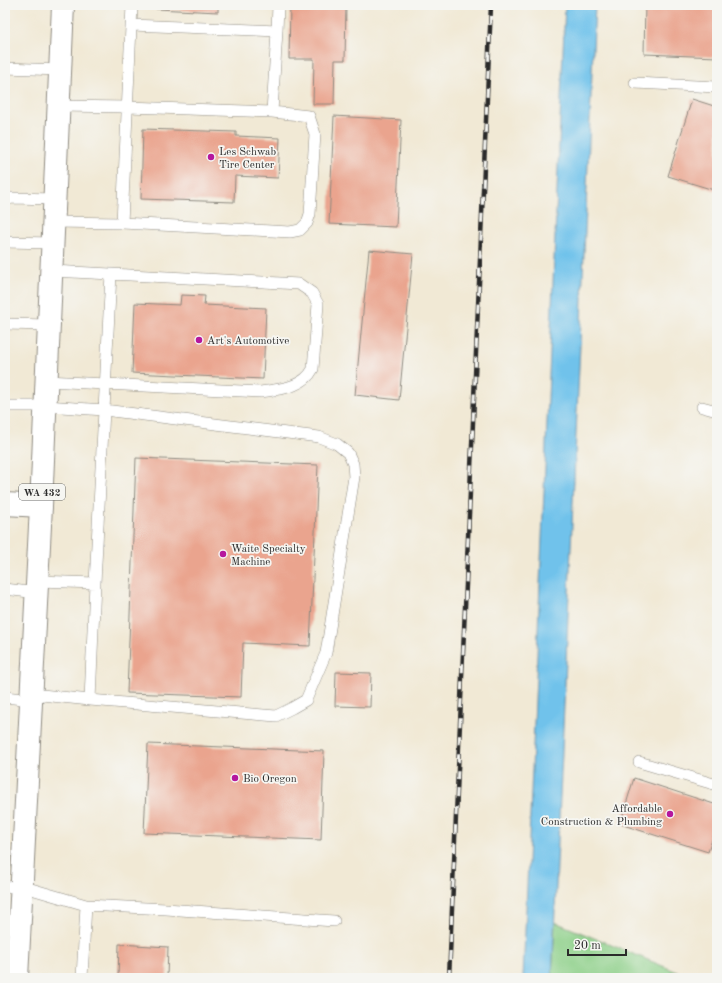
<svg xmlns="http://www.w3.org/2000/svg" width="722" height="983" viewBox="0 0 722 983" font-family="'Old Standard TT',serif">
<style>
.green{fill:#8bcf87;stroke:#5b7d59}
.water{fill:#6fc2eb;stroke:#4d768b}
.building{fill:#eaa48e}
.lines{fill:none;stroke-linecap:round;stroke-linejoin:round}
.service-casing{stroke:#8e8a80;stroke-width:12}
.tertiary-casing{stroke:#8e8a80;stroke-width:24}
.trunk-casing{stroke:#8e8a80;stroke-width:24}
.service{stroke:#fff;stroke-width:11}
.tertiary{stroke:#fff;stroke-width:22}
.trunk{stroke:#fff;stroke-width:22}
.rail-casing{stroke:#2b2b2b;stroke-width:4.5}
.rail{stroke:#f6f6f2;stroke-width:3;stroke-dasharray:9;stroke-linecap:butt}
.poi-dot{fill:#b5179e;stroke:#f6f6f2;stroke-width:1.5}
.labels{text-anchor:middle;stroke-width:3.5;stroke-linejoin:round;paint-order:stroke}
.shield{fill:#f6f6f2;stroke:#686867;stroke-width:1}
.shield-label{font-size:10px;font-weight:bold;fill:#2b2b2b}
.poi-label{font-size:11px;fill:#2b2b2b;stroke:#f6f6f2;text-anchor:start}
</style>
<rect width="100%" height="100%" fill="#f6f6f2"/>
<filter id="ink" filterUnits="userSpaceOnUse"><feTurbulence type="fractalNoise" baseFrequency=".025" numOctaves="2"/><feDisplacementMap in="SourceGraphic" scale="8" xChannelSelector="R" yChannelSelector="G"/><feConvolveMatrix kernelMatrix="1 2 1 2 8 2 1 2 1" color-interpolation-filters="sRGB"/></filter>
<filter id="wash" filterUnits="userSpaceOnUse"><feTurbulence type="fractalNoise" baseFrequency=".012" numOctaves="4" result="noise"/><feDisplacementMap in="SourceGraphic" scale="16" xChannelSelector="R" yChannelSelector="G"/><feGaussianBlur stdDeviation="0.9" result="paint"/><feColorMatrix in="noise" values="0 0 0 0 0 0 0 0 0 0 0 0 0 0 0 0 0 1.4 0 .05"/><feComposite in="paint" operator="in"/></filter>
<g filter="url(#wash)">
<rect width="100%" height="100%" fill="#f1e9d5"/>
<path class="green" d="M555 922 692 978H693H552Z"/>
<path class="water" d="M565 5H595L552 978H523Z"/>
<g id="blocks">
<path class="building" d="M156 5H218V12L156 9Z
M290 5H346L345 60H335L334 104H313L314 59H289Z
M645 5H717V57L644 54Z
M692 99 717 107V191L668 176Z
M334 116 401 120 396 227 329 224Z
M143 129 236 132V136L280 138 278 178 235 176 234 202 141 199Z
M369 250 413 254 399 400 355 395Z
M181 295 205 296 204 305 266 308 263 379 132 373 135 303 180 305Z
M136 458 318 465 310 646 243 643 241 697 127 693Z
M336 672 371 673 370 707 335 706Z
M148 744 324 751 321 840 144 833Z
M634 778 717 805V825L708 852 620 824Z
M119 944 168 947 167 978H118Z"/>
</g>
</g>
<g filter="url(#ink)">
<use href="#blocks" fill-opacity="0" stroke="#8e8a80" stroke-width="1"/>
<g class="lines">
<defs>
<path id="service" d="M277 31 278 5
M5 68 60 70
M635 83 717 87
M59 106 127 107 272 112 277 31 131 25
M5 201 11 198 55 199
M54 222 122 223 132 5
M122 223 290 232 300 230 307 223 310 214 315 134 309 116 272 112
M5 242 53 243
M52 271 111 274 104 410 319 437 337 444 348 453 353 464 354 477 326 653 306 700 292 708 276 716 90 700
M5 324 49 325
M47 381 261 392C280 389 303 388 313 369L318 304 312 293 299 284 111 274
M5 406H46L104 410 95 583 90 700 32 694
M702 407 717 411
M38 581 95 583
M5 589 37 593
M5 697 31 700
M639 762 717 785
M5 887 21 886 86 905 82 978
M86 905 166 909 334 921"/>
<path id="tertiary" d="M5 504 41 506"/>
<path id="trunk" d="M17 978 41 506 63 5"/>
</defs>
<use href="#service" class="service-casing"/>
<use href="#tertiary" class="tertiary-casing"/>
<use href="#trunk" class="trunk-casing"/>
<use href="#service" class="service"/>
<use href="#tertiary" class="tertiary"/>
<use href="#trunk" class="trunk"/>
<defs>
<path id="rail" d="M449 978 491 5"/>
</defs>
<use href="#rail" class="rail-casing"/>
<use href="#rail" class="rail"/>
</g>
</g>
<g class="poi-dot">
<circle cx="211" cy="157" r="4"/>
<circle cx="199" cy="340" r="4"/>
<circle cx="223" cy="554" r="4"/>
<circle cx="235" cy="778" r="4"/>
<circle cx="670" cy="814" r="4"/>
</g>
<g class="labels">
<rect class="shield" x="19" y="484" width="46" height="16" rx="3"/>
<g class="shield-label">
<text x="42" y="496">WA 432</text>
</g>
<g class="poi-label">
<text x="219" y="155">Les Schwab<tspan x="219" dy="13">Tire Center</tspan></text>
<text x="207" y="344">Art's Automotive</text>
<text x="231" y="552">Waite Specialty<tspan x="231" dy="13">Machine</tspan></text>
<text x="243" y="782">Bio Oregon</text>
<text x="662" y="812" text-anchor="end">Affordable<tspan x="662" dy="13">Construction &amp; Plumbing</tspan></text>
</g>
</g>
<rect width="722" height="983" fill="none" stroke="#f6f6f2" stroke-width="20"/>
<path d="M568 949v6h58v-6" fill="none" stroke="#2b2b2b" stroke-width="2"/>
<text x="574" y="949" font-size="12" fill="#2b2b2b" stroke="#f6f6f2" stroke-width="3" paint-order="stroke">20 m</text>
</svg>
